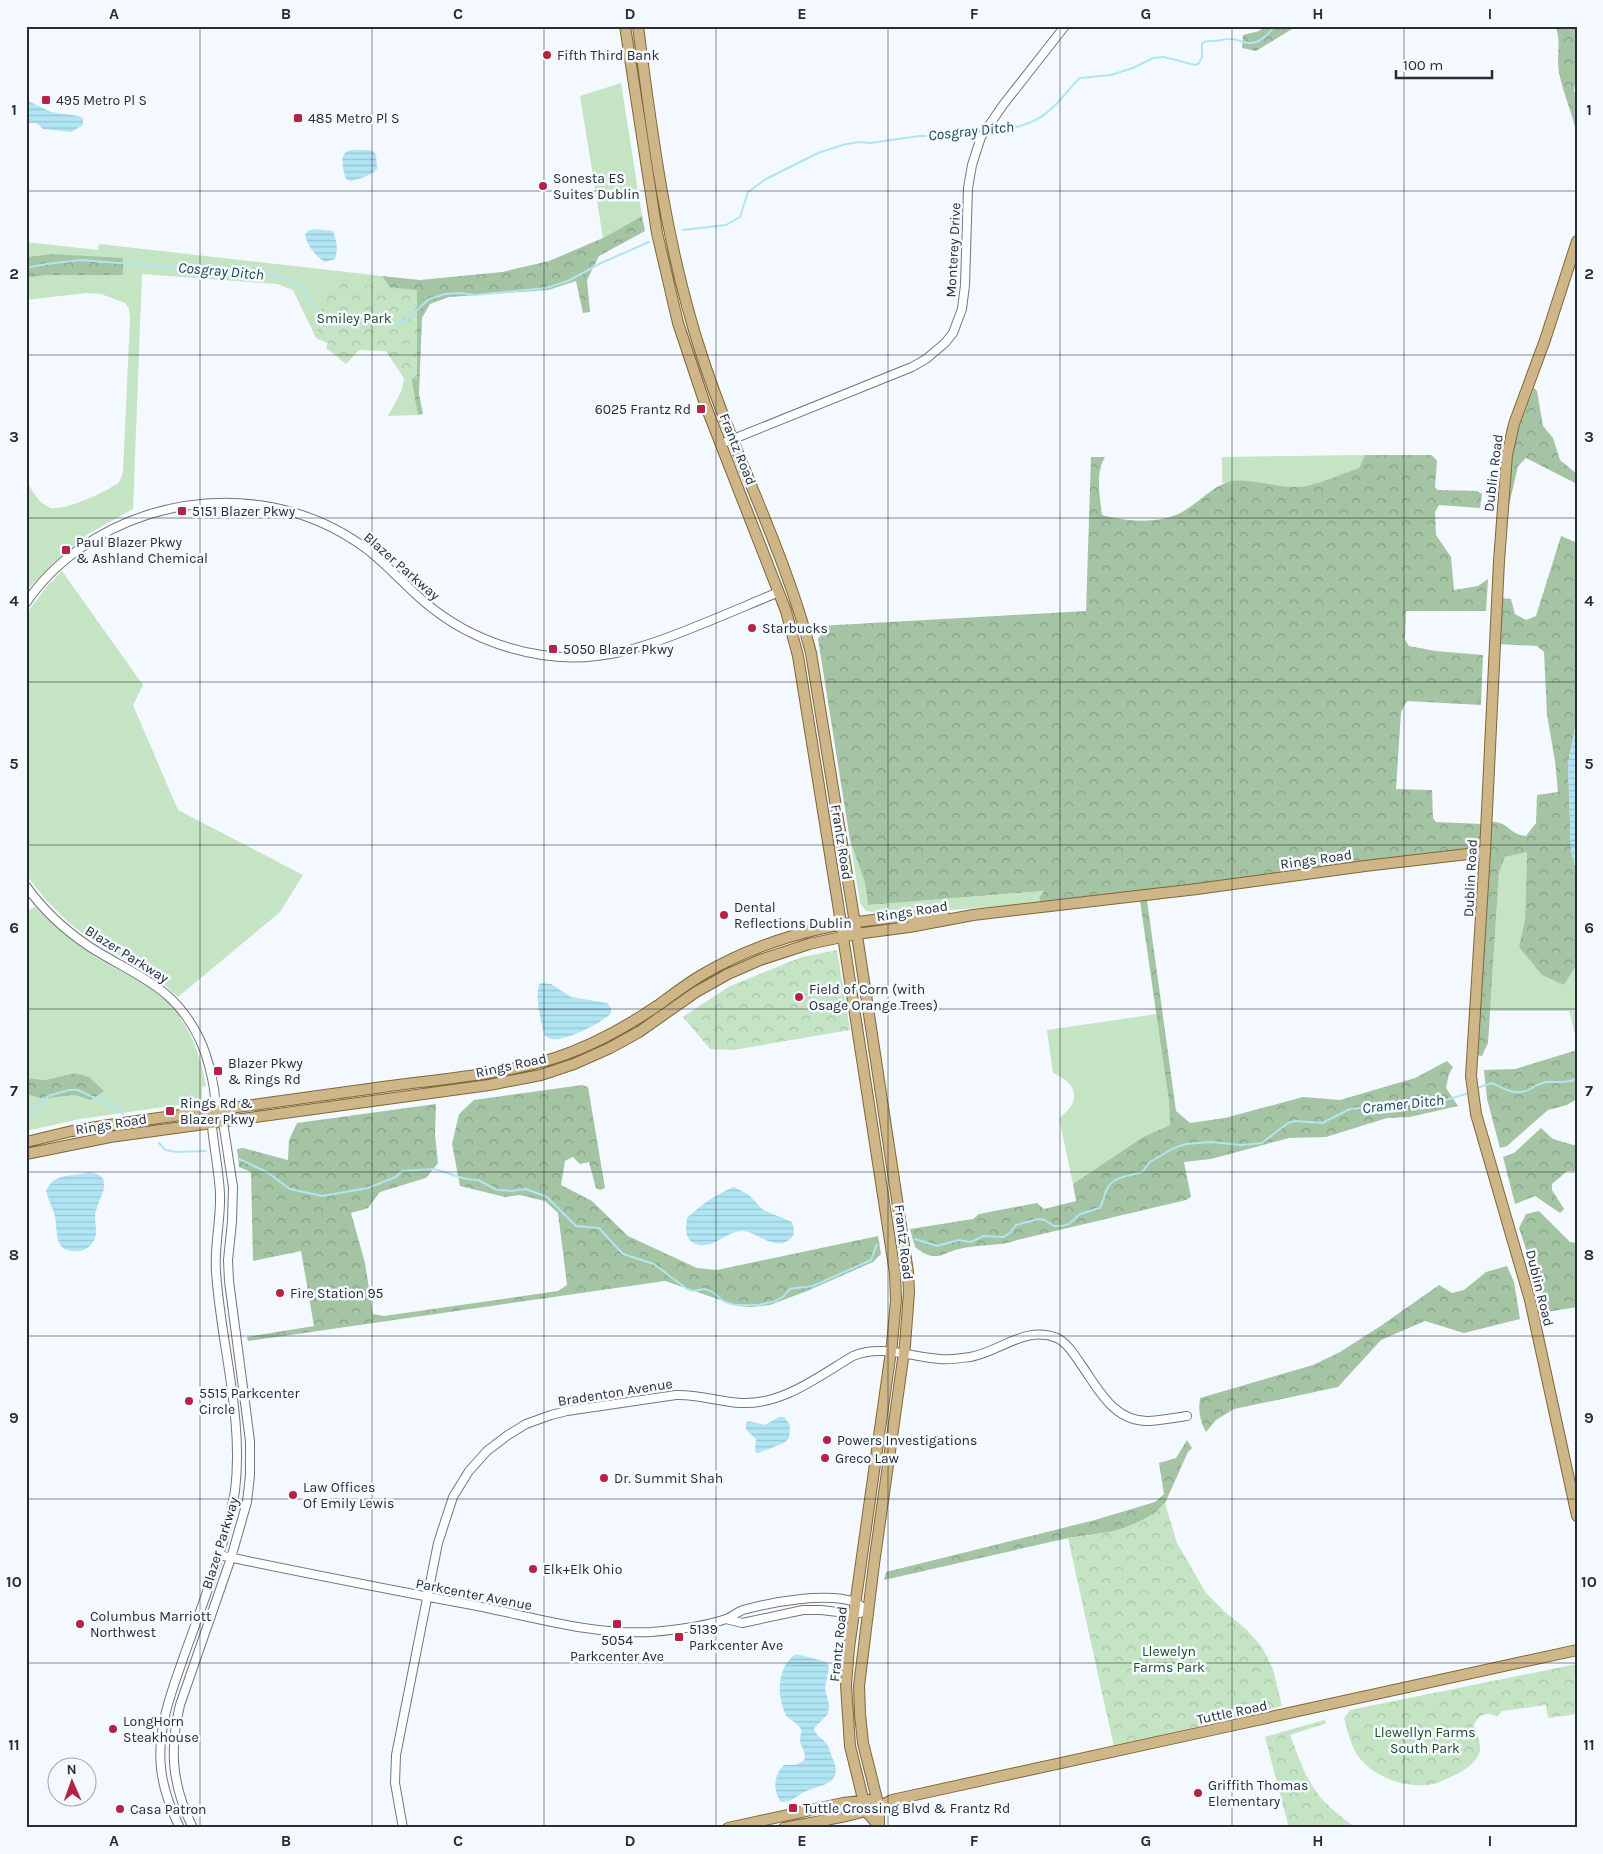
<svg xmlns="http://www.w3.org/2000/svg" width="1603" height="1854" viewBox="0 0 1603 1854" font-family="Karla,sans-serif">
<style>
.green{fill:#c4e4c4}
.forest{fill:url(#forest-crowns)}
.park{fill:url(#park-crowns)}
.water{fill:url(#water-rules)}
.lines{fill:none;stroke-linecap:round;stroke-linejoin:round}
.stream{stroke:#b0e5f4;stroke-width:2}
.minor-casing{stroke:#71777e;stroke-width:10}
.major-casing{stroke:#806736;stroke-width:12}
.minor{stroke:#fff;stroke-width:8}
.major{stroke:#ceb688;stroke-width:10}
.grid{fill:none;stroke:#2a2d30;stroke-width:1;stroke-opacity:0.55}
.poi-dot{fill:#b42245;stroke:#f3f9ff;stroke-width:2}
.labels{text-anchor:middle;stroke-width:5;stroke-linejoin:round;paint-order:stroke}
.poi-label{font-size:14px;fill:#2a2d30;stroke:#f3f9ff;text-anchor:start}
.street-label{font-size:14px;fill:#2a2d30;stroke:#f3f9ff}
.park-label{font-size:14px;fill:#1d4c21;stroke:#f3f9ff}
.water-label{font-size:15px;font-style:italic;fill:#103f4a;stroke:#f3f9ff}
.neatline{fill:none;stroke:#2a2d30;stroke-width:2}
.grid-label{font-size:16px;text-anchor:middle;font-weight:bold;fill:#2a2d30}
</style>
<defs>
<pattern id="forest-crowns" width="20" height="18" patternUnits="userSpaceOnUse" patternTransform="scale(1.25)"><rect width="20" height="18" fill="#a4c4a4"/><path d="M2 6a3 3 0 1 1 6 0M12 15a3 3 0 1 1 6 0" fill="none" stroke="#86a086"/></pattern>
<pattern id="park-crowns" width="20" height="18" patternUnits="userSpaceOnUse" patternTransform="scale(1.25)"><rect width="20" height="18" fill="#c4e4c4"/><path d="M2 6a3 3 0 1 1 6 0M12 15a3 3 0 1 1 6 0" fill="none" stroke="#a9c4a9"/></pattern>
<pattern id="water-rules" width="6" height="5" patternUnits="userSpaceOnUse" patternTransform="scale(1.25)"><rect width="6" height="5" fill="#b0e5f4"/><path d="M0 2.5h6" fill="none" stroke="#98c5d2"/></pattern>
</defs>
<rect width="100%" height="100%" fill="#f3f9ff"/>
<path class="green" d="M621 83 642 216 603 238 580 96Z
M26 242 98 250 99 244 382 276 397 298 418 415 388 416 402 390 404 378 386 351 328 343 316 338 293 290 277 284 142 274 133 509 88 534 53 563 26 591V480C32 490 38 504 51 508 64 511 109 491 119 482 121 479 122 475 123 471L130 320 129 309 125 303 101 294 86 293 26 300V278L46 275H123V259L52 254 26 257Z
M1365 455 1359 468C1341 474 1315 487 1296 487 1271 488 1247 477 1222 483V457Z
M62 571 143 685 133 705 178 810 303 875 280 912 178 997 157 978 96 943 69 923 47 901 26 875V614L48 585Z
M850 840 865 883 868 905 1045 891 1042 903 875 916 874 912 866 911 860 903Z
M1527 852 1525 920 1519 947 1564 985 1577 964V1042L1569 1011H1490L1499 871 1505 857Z
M35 907C54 925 72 942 94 956 111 967 131 975 148 986 183 1010 199 1045 206 1086L202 1087V1098L198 1102 80 1119 26 1131V1093C46 1105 56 1093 75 1095 80 1096 86 1098 91 1100L75 1073 45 1080 26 1078V911Z
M1157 1014 1169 1101 1170 1125 1143 1137 1073 1184 1059 1118C1082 1101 1078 1084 1053 1073L1047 1030Z"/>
<path class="forest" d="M1266 26H1297L1256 51 1242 48 1243 35 1259 31Z
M1555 26H1574L1577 33V71L1574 91 1577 97V136C1573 114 1563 94 1559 72 1556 57 1562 40 1555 26Z
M642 216 645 231 599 256 587 280 590 312 583 313 576 281 548 290 449 297 430 304 422 318 419 394 423 414 418 415 397 298 382 276 420 280 502 272 549 261 603 238Z
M52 254 123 258V275H46L26 278V257Z
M1534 388 1537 391 1543 426 1553 438 1560 460 1577 474V484L1526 458 1518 466 1509 505 1507 502 1511 461 1518 429Z
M1365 455H1432L1437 461 1435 487 1438 490 1477 491 1482 494 1480 508 1439 505 1435 512 1436 535 1451 557 1454 590 1478 586 1488 579 1486 611H1406L1405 640 1409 646 1435 651 1483 655 1481 705 1407 701 1401 712 1396 789 1432 790 1433 818 1436 822 1482 824 1480 839 1470 850 1042 903 1039 898 1044 891 868 905 865 883 850 840 818 639 821 635 819 626 1086 611 1091 457H1105C1095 474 1100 496 1102 515 1127 522 1164 525 1187 509 1202 500 1215 484 1232 481 1251 478 1277 488 1297 487 1316 486 1341 474 1359 468Z
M1561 536 1575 542 1577 538V718L1568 763 1571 850 1577 874V964L1564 985 1542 975 1519 947 1525 920 1527 852 1505 857 1499 872 1488 1043 1482 1056 1476 1055 1492 822C1508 821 1508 834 1526 836L1536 823 1537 795 1558 792 1555 761 1547 715 1544 652 1537 646 1498 644 1501 598 1511 599 1515 614 1526 620 1536 616Z
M1147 900 1176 1111 1190 1123 1225 1118 1303 1097 1340 1100 1415 1078 1447 1061 1453 1067 1449 1074 1446 1088 1458 1106 1410 1117 1387 1118 1326 1137 1289 1138 1211 1159 1184 1162 1191 1197 1186 1200 1017 1240C999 1247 978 1244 959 1249 949 1251 943 1257 932 1256 926 1255 920 1251 915 1247L910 1229 973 1219 979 1214 1037 1203 1044 1209 1076 1201 1073 1184 1143 1137 1170 1125 1169 1101 1140 901Z
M1577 1050V1099L1567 1105 1548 1110 1507 1146 1500 1148 1487 1099 1484 1070 1515 1069Z
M75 1073 89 1077 104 1091 91 1100C84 1098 77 1095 71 1095 54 1097 41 1102 26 1093V1078L45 1080Z
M582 1085 588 1087 605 1188 600 1190 596 1188 589 1162 580 1164 573 1157 565 1161 561 1185 592 1201 628 1236 697 1268 717 1270 878 1236 881 1254 873 1262 807 1291 770 1305 751 1307 738 1306 665 1281 248 1341 247 1337 314 1326 301 1251 253 1261 251 1172 239 1167 237 1149 243 1148 288 1160 289 1140 297 1123 436 1104 435 1134 438 1163 426 1178 380 1192 368 1208 351 1213 365 1263 373 1314 384 1316 558 1291 567 1285 558 1213 545 1201 520 1195 505 1197 460 1186 452 1144 459 1114 474 1100Z
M1541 1128 1553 1139 1577 1146V1171H1567L1552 1184V1190L1564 1209 1560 1213 1535 1196 1515 1204 1503 1157 1514 1153Z
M1539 1211 1570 1242 1577 1243V1307L1547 1312 1519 1228 1526 1214Z
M1507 1266 1514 1282 1520 1319 1464 1333 1425 1321 1381 1340 1338 1387 1234 1409 1216 1420 1206 1432C1200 1421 1198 1411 1200 1398L1313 1365 1340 1352 1382 1325 1439 1285 1452 1293 1464 1290 1486 1272Z
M1187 1440 1192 1448 1188 1452 1165 1503 1152 1516 1118 1531 1068 1538 884 1580 886 1572 1095 1520 1155 1502 1164 1494 1159 1463 1176 1458Z"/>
<path class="park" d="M327 281 417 290V379L404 378 386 351 359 350 346 364 326 348 328 343 316 338Z
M837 950 850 1030 733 1050 710 1049 683 1017 730 986 802 957Z
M1165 1503 1177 1543 1206 1593 1225 1612 1246 1629 1262 1647 1273 1669 1282 1706 1114 1747 1068 1538C1104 1533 1137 1531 1165 1503Z
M1577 1664V1714L1548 1718 1546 1705 1502 1711 1497 1717C1487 1711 1479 1714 1474 1725 1476 1734 1483 1745 1479 1754 1475 1763 1465 1770 1457 1774 1448 1778 1438 1784 1428 1785 1406 1787 1380 1779 1364 1763 1352 1752 1348 1733 1344 1718L1350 1710Z
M1324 1720 1327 1723 1290 1735C1303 1768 1308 1790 1338 1814 1344 1819 1350 1824 1357 1828H1289L1265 1737Z"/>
<path class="water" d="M26 100 51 112 78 116 83 118V125L71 132 43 129 37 123H26Z
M365 150 373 151 376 155 377 169C370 176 360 179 350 181L346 179C344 173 338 155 348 151 352 149 360 150 365 150Z
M314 229 333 231C337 242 338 249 335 259L325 262C316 257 307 245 305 235L308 231Z
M1577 718V874L1571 850 1568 763Z
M540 983 551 984 571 997 607 1003 611 1008V1013C602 1023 566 1041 553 1039 550 1039 548 1037 545 1036 541 1024 534 994 540 983Z
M89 1172C116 1176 100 1195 96 1211 93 1219 98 1229 95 1238 92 1245 86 1251 78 1251 53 1253 58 1233 55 1216 53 1208 48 1200 46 1191 55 1171 71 1178 89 1172Z
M734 1187 749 1195 763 1210 792 1222C794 1229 796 1234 790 1239 776 1252 757 1232 743 1231 726 1230 710 1254 692 1242 684 1236 686 1227 687 1218 701 1205 716 1194 734 1187Z
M779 1417H784L790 1425 789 1438 784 1443 758 1453 755 1452 756 1439 746 1430V1423L748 1421 765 1425Z
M796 1654 827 1662 829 1668 825 1688 829 1705 828 1714 814 1728C816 1736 821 1737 826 1743 829 1746 830 1752 832 1757 843 1781 829 1783 809 1790 797 1794 795 1802 781 1802 773 1791 773 1775 784 1765H795L804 1761C807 1750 800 1748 800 1739 800 1735 803 1732 800 1728 797 1722 789 1720 786 1715 776 1696 777 1666 796 1654Z"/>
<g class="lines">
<path class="stream" d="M987 131C1010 129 1033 126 1050 110 1061 101 1069 88 1080 78L1111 75 1133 68 1153 58 1164 57 1195 65 1199 63 1202 57V43C1207 40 1208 41 1214 41 1219 41 1224 39 1229 39 1237 38 1242 43 1249 43 1259 44 1269 34 1274 26
M683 230 726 225 740 217 748 192 766 179 818 153 846 144 860 142 870 143 919 136H946L982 132
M26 268 46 264 81 260 273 275 294 281 303 288 318 312 329 319 395 323 406 320 429 299 445 294 461 293 475 295 546 288 568 281 601 263 649 242
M1477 1088 1492 1083C1506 1090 1518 1097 1532 1088 1537 1085 1540 1083 1546 1082 1559 1081 1564 1084 1577 1079
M26 1117 48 1096 69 1090H78L118 1109 123 1114
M159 1143 165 1150 177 1152 206 1151
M239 1159 267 1172 290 1189 322 1196 368 1188 396 1177 402 1171 434 1169 466 1179 478 1180 497 1190 512 1191 526 1189 547 1197 576 1226 599 1228 623 1254 654 1264 687 1289 694 1291 704 1289 711 1291 725 1302 735 1305H758L776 1301 784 1296 790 1289 813 1286 871 1260 877 1244
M915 1239 937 1246 959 1240 971 1242 983 1236 1003 1237 1010 1233 1016 1225 1038 1219 1045 1220 1054 1226H1061L1069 1224 1080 1214 1100 1208C1103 1202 1104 1195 1107 1189 1113 1176 1130 1176 1142 1172L1150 1162 1174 1148 1186 1144 1211 1142 1241 1145 1262 1143 1288 1123 1295 1121 1322 1123 1350 1109 1446 1100 1469 1093"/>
<defs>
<path id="minor" d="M721 444 912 367 926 359 945 343 953 333 962 309 965 285 968 188 972 165 981 137 1003 105 1065 26
M26 603C54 561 100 530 147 515 222 491 305 502 368 550 387 565 403 583 421 599 455 629 497 648 542 655 598 664 646 647 697 626 725 615 752 603 779 592
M26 886C43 910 66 931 90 947 137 977 174 985 200 1040 208 1057 217 1092 215 1111 214 1116 212 1121 212 1126 214 1149 219 1171 220 1194 221 1220 214 1246 216 1272 221 1345 244 1418 235 1491 233 1503 230 1515 227 1527 216 1571 199 1614 184 1656 171 1693 157 1728 161 1768 163 1788 171 1810 180 1828
M219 1555C308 1574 398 1591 487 1608 540 1619 596 1635 651 1632 675 1630 703 1627 726 1619 732 1617 737 1612 743 1610 772 1602 826 1592 855 1602 859 1604 863 1608 867 1611
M726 1619 742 1623 803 1610H821L855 1614 867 1611
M193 1828C172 1786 169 1750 180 1705L231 1558 247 1502 250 1475V1441L229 1281 228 1260 232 1222 233 1187 223 1122 215 1110
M403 1828 395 1783 396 1755 438 1543 453 1497 469 1471 487 1451 508 1435 526 1424 551 1415 567 1411 676 1395C698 1394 719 1402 741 1403 783 1405 819 1376 853 1356 881 1344 911 1357 940 1359 949 1360 961 1358 970 1357 1000 1352 1025 1325 1057 1338 1067 1343 1074 1354 1080 1363 1098 1388 1113 1422 1149 1421 1162 1420 1174 1418 1187 1416"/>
<path id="major" d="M625 26 657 233 678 323 705 404 786 611 798 656 838 904 895 1273 896 1300 892 1344 849 1648 846 1685 850 1746 866 1811 878 1825
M638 26C652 136 667 250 702 356 734 456 785 551 811 653L858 942 908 1272 909 1292 905 1345 874 1564 859 1686 860 1714 863 1743 879 1807V1828
M1577 241 1545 340 1514 424 1507 455 1499 561 1485 852 1471 1076 1476 1114 1530 1300 1577 1516
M26 1142 72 1131 109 1125C200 1112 291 1100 383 1087 440 1079 500 1075 555 1058 592 1046 626 1027 657 1006 671 996 685 985 700 976 775 931 858 917 944 915
M26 1154 110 1137 489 1085 541 1075 574 1064 610 1048 639 1032 696 992 728 974 760 960 809 944 856 934 909 927 973 915 1197 889 1365 866 1485 852
M728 1828 843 1803 869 1800
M784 1828C817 1821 864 1816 892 1800 1120 1748 1349 1702 1577 1650"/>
</defs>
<use href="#minor" class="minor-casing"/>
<use href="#major" class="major-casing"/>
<use href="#minor" class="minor"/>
<use href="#major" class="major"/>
</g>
<path class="grid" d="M200 26V1828M372 26V1828M544 26V1828M716 26V1828M888 26V1828M1060 26V1828M1232 26V1828M1404 26V1828M26 191H1577M26 355H1577M26 518H1577M26 682H1577M26 845H1577M26 1009H1577M26 1172H1577M26 1336H1577M26 1499H1577M26 1663H1577"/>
<g class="poi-dot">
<circle cx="547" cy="55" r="5"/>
<rect x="41" y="95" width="10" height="10" rx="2.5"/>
<rect x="293" y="113" width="10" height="10" rx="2.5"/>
<circle cx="543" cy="186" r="5"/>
<rect x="696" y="404" width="10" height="10" rx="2.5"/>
<rect x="177" y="506" width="10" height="10" rx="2.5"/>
<rect x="61" y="545" width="10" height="10" rx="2.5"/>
<circle cx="752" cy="628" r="5"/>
<rect x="548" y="644" width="10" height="10" rx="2.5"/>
<circle cx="724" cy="915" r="5"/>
<circle cx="799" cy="997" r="5"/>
<rect x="213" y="1066" width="10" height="10" rx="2.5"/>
<rect x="165" y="1106" width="10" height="10" rx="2.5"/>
<circle cx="280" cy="1293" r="5"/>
<circle cx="189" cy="1401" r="5"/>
<circle cx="827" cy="1440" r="5"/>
<circle cx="825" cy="1458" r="5"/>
<circle cx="604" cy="1478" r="5"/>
<circle cx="293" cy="1495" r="5"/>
<circle cx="533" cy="1569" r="5"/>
<circle cx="80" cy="1624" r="5"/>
<rect x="612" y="1619" width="10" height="10" rx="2.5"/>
<rect x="674" y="1632" width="10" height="10" rx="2.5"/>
<circle cx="113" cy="1729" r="5"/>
<circle cx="1198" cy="1793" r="5"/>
<rect x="788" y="1803" width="10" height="10" rx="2.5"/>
<circle cx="120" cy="1809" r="5"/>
</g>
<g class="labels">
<g class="poi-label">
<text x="557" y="60">Fifth Third Bank</text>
<text x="56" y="105">495 Metro Pl S</text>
<text x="308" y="123">485 Metro Pl S</text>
<text x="553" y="183">Sonesta ES<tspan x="553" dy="16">Suites Dublin</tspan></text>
<text x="691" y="414" text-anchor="end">6025 Frantz Rd</text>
<text x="192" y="516">5151 Blazer Pkwy</text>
<text x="76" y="547">Paul Blazer Pkwy<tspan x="76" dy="16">&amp; Ashland Chemical</tspan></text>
<text x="762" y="633">Starbucks</text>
<text x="563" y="654">5050 Blazer Pkwy</text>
<text x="734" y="912">Dental<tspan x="734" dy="16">Reflections Dublin</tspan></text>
<text x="809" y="994">Field of Corn (with<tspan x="809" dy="16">Osage Orange Trees)</tspan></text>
<text x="228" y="1068">Blazer Pkwy<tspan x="228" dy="16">&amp; Rings Rd</tspan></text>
<text x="180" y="1108">Rings Rd &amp;<tspan x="180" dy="16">Blazer Pkwy</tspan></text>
<text x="290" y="1298">Fire Station 95</text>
<text x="199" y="1398">5515 Parkcenter<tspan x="199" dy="16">Circle</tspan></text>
<text x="837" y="1445">Powers Investigations</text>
<text x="835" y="1463">Greco Law</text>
<text x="614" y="1483">Dr. Summit Shah</text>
<text x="303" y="1492">Law Offices<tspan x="303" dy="16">Of Emily Lewis</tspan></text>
<text x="543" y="1574">Elk+Elk Ohio</text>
<text x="90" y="1621">Columbus Marriott<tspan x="90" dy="16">Northwest</tspan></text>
<text x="689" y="1634">5139<tspan x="689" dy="16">Parkcenter Ave</tspan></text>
<text x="617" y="1645" text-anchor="middle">5054<tspan x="617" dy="16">Parkcenter Ave</tspan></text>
<text x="123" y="1726">LongHorn<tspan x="123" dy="16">Steakhouse</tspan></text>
<text x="1208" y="1790">Griffith Thomas<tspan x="1208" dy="16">Elementary</tspan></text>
<text x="803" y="1813">Tuttle Crossing Blvd &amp; Frantz Rd</text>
<text x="130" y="1814">Casa Patron</text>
</g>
<g class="street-label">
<text transform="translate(953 250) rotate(-87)" y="5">Monterey Drive</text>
<text transform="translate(738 449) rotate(68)" y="5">Frantz Road</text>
<text transform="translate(1493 473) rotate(-83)" y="5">Dublin Road</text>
<text transform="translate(402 566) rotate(41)" y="5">Blazer Parkway</text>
<text transform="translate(842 842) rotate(81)" y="5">Frantz Road</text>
<text transform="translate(1316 859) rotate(-8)" y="5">Rings Road</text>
<text transform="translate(1470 878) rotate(-87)" y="5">Dublin Road</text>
<text transform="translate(912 911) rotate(-9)" y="5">Rings Road</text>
<text transform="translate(127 954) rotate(32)" y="5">Blazer Parkway</text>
<text transform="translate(511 1065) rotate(-12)" y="5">Rings Road</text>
<text transform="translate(111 1124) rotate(-9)" y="5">Rings Road</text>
<text transform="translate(904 1242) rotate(83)" y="5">Frantz Road</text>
<text transform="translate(1540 1288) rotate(76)" y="5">Dublin Road</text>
<text transform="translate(615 1392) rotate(-9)" y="5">Bradenton Avenue</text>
<text transform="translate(220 1543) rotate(-73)" y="5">Blazer Parkway</text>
<text transform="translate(474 1594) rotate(11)" y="5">Parkcenter Avenue</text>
<text transform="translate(838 1644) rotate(-84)" y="5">Frantz Road</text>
<text transform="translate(1232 1712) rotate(-12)" y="5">Tuttle Road</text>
</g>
<g class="park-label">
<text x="354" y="323">Smiley Park</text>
<text x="1169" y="1656">Llewelyn<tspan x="1169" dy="16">Farms Park</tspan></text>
<text x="1425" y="1737">Llewellyn Farms<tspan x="1425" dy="16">South Park</tspan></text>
</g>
<g class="water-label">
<text transform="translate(971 131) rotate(-6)" y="5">Cosgray Ditch</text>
<text transform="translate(221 271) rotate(5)" y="5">Cosgray Ditch</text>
<text transform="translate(1403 1104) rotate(-6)" y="5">Cramer Ditch</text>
</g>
</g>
<rect width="1603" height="1854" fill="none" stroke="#f3f9ff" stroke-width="55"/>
<g transform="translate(72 1782) rotate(358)"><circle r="24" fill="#f3f9ff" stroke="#a3a7ac"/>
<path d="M0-4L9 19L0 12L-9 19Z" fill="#b42245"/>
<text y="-8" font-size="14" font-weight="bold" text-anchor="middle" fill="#2a2d30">N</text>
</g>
<path d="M1396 70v8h96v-8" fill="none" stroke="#2a2d30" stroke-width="2.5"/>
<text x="1403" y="70" font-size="15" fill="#2a2d30" stroke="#f3f9ff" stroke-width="4" paint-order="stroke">100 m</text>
<rect x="28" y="28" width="1548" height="1798" class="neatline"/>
<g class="grid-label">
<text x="114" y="19">A</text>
<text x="286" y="19">B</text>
<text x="458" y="19">C</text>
<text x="630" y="19">D</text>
<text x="802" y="19">E</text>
<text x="974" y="19">F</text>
<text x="1146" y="19">G</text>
<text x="1318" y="19">H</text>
<text x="1490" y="19">I</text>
<text x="14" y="115">1</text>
<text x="1589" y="115">1</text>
<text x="14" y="279">2</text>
<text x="1589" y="279">2</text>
<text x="14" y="442">3</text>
<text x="1589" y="442">3</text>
<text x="14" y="606">4</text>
<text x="1589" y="606">4</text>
<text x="14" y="769">5</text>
<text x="1589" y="769">5</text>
<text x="14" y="933">6</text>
<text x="1589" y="933">6</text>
<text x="14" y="1096">7</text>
<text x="1589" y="1096">7</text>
<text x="14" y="1260">8</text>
<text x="1589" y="1260">8</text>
<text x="14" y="1423">9</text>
<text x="1589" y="1423">9</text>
<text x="14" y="1587">10</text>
<text x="1589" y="1587">10</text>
<text x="14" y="1750">11</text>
<text x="1589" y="1750">11</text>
<text x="114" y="1846">A</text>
<text x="286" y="1846">B</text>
<text x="458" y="1846">C</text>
<text x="630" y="1846">D</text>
<text x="802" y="1846">E</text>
<text x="974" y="1846">F</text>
<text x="1146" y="1846">G</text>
<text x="1318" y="1846">H</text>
<text x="1490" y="1846">I</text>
</g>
</svg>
